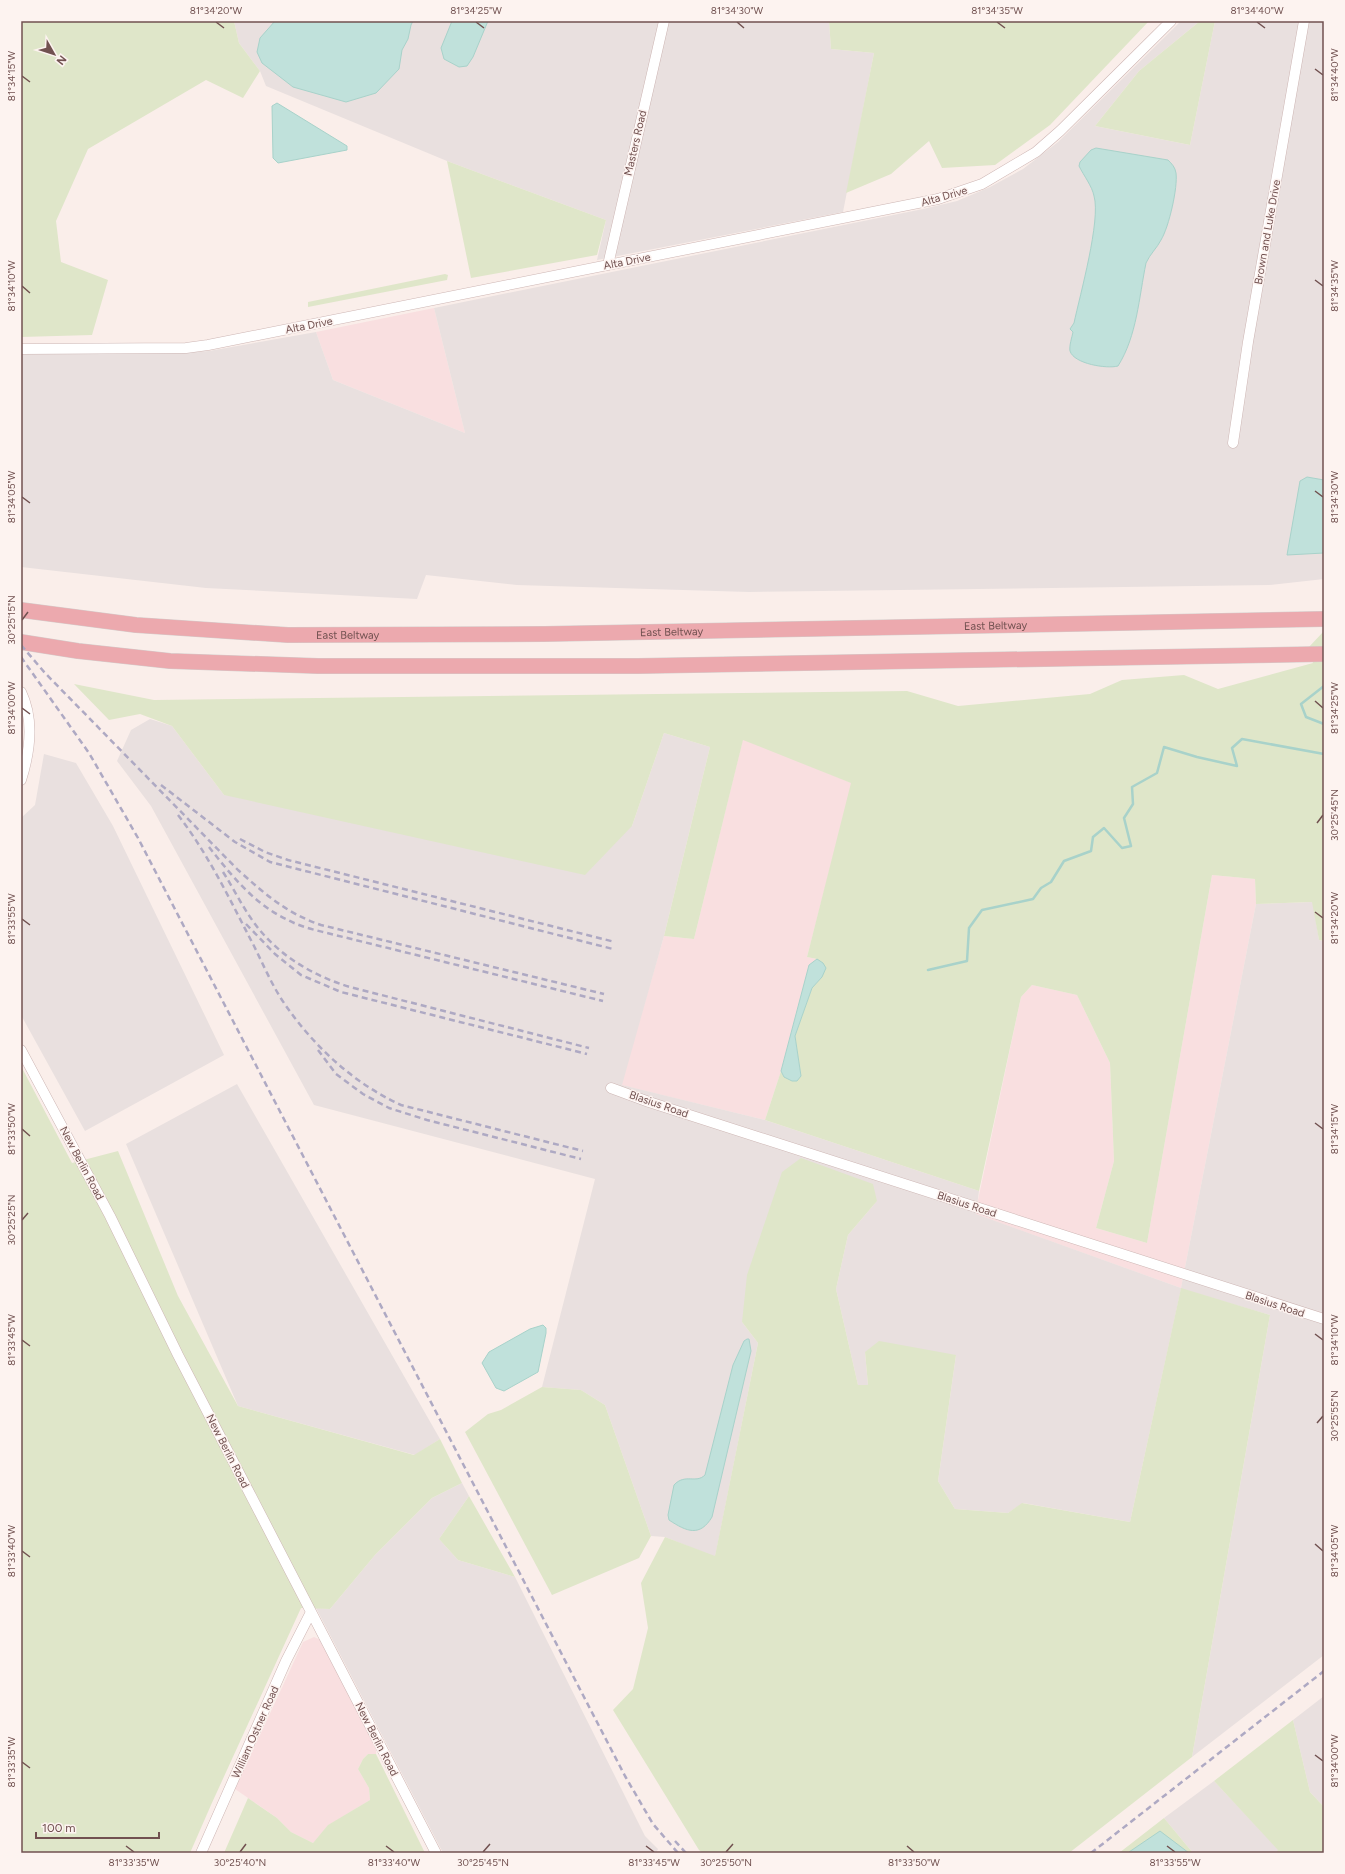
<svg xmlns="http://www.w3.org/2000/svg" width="1345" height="1874" viewBox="0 0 1345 1874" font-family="Figtree,sans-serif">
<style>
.commercial{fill:#f9dfe0}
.industrial{fill:#e9e0df}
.green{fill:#dfe6c9}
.water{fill:#c0e1db;stroke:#a8d2ca}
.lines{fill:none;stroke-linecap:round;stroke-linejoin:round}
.stream{stroke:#a8d2ca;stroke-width:2.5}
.minor-casing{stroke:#cdb6b4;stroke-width:11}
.highway-casing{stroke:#d4cbca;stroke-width:16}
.minor{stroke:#fff;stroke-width:10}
.highway{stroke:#eca9ae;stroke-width:15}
.rail{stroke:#aea9c3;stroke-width:2.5;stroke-dasharray:6 4;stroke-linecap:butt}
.ticks{fill:none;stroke:#715150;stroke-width:1.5}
.labels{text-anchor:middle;stroke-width:3;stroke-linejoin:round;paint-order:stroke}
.street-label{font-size:11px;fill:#715150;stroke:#fdf3f0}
.neatline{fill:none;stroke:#715150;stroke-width:1.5}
.ticks-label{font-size:10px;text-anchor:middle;fill:#715150}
</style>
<rect width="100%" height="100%" fill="#faeeea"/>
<path class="commercial" d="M434 308 465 433 333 380 316 332Z
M743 739 852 783 807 957 817 959 809 965 781 1071 765 1120 621 1085 664 936 694 939Z
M1212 875 1255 879 1256 904 1181 1288 975 1214 1021 997 1032 985 1077 995 1110 1063 1114 1161 1096 1228 1147 1243Z
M314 1637 321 1640 376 1743V1754H368L363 1759 358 1769 369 1788 370 1800 329 1825 313 1843 291 1832 277 1818 235 1789 303 1642Z"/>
<path class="industrial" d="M234 21H829L831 49 874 53 843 212 597 260 606 220 447 161 266 86 260 71 239 43Z
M1181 21H1200L1139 71 1095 126 1190 145 1215 21H1324V579L1269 585 749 592 517 585 426 575 417 599 206 588 21 567V354L177 353 209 351 316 332 333 380 465 433 434 308 923 209 957 201 990 187 1023 169 1058 142Z
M150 719 172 726 224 795 632 826 664 733 710 747 664 936 622 1085 765 1120 979 1191 976 1214 1181 1288 1256 904 1313 902 1319 940 1324 941V1655L1192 1757 1270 1315 1181 1289 1130 1522 1023 1503 1008 1513 955 1509 938 1481 956 1355 865 1352 868 1385H858L836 1289 848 1235 877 1201 742 1322 758 1343 715 1557 665 1537 651 1536 605 1405 581 1390 542 1387 595 1179 314 1105 151 806 117 761 131 730Z
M44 754 76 763 113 826 224 1055 85 1131 21 1015V818L35 805Z
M237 1084 440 1439 415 1455 238 1406 126 1144Z
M462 1483 469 1496 439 1539 458 1560 515 1577 645 1836 658 1849 656 1853H443L316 1608 330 1609 375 1555 432 1498Z
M1324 1696V1807L1310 1792 1293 1720Z
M1214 1781 1279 1850 1276 1853H1193L1164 1818Z"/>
<path class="green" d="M21 21H234L239 43 260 71 243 98 206 80 88 149 56 221 61 262 108 280 92 335 21 337Z
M829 21H1149L1050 125 995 165 942 168 929 141 891 174 846 193 874 53 831 49Z
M1200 21H1215L1190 145 1095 126 1139 71Z
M447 161 606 220 597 255 471 278Z
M445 274 448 275 447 280 308 307V302Z
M1324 631V941L1319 940 1312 902 1256 904 1255 879 1212 875 1147 1243 1096 1228 1114 1161 1110 1063 1077 995 1032 985 1021 997 979 1191 765 1120 781 1071 784 1077 801 1076 795 1036 812 988 822 977 817 959 807 957 851 783 743 740 694 939 664 936 710 747 664 733 632 826 585 875 224 795 172 726 140 714 109 720 74 684 154 700 907 691 958 706 1090 694 1122 680 1184 675 1218 689 1313 663 1308 648Z
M21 1066 72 1163 118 1151 178 1296 238 1406 414 1455 440 1439 462 1483 432 1498 375 1555 330 1609 301 1608 211 1805 190 1853H21Z
M801 1158 873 1184 877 1201 848 1235 836 1289 858 1385H868L865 1352 879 1341 956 1355 938 1481 955 1509 1008 1513 1022 1503 1130 1522 1181 1288 1270 1315 1192 1757 1069 1853H703L699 1850 613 1710 633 1689 648 1628 641 1583 665 1537 715 1556 758 1343 742 1322 747 1275 782 1172Z
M542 1387 581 1390 605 1405 651 1536 639 1558 552 1595 465 1432 488 1414 501 1410Z
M469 1496 515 1577 458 1560 439 1539Z
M1293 1720 1310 1792 1324 1807V1853H1276L1278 1850 1214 1781Z
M368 1754H376L425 1853H224L248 1798 277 1818 291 1832 313 1843 328 1825 370 1800 369 1788 358 1769 363 1759Z
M1164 1818 1193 1853H1189L1160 1832 1128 1853H1119Z"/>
<path class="water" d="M275 21H413L411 25 408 39 402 50 399 69 376 93 346 102 293 87 262 63 257 52 260 38Z
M452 21H488L473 57 467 66 459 67 444 59 441 48Z
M277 103 347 146V150L278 163 273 158 272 106Z
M1096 148 1168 160C1172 164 1175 167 1176 173 1178 187 1169 227 1161 240 1157 248 1150 254 1146 263 1139 297 1137 336 1118 366 1107 369 1074 364 1070 351 1069 346 1072 337 1073 332L1070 329 1074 323C1080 295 1101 220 1094 196 1092 186 1084 176 1079 166L1080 162 1091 150Z
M1307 477 1324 480V553L1287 555 1300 481Z
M817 959 823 963 826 968 822 977 812 988 795 1036 801 1076 797 1081H792L784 1077 781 1071 809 965Z
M543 1325 546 1328V1333L538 1372 504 1391 496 1388 482 1363 489 1352 530 1329Z
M747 1339H749L751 1351 712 1517C700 1537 687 1532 669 1520L668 1515 674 1485C685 1473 696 1484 705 1475L733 1365 744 1341Z
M1160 1831 1189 1853H1128L1129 1852Z"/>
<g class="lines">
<path class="stream" d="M1324 686 1301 704 1306 717 1324 724
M928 970 967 961 969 928 982 910 1033 899 1041 888 1051 882 1064 861 1091 851 1093 837 1104 828 1122 848 1131 846 1124 818 1133 804 1132 787 1157 773 1164 747 1197 757 1237 766 1232 748 1242 739 1324 754"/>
<defs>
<path id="minor" d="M608 265 664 21
M21 349 186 348 208 345 938 199 982 184 1036 152 1060 131 1171 21
M1233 443 1248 342 1304 21
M21 692C34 719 30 752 21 780
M21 1050 110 1216 178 1355 436 1853
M611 1088 649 1102 1324 1319
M201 1853 286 1661 311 1612"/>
<g id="highway">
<path id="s1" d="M21 610 136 625 288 635 544 634 1324 619"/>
<path d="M21 642 78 651 170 661 318 666H638L1324 654"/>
</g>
</defs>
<use href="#minor" class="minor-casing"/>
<use href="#highway" class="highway-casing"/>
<use href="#minor" class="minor"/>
<use href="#highway" class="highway"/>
<path class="rail" d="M21 645 45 673 238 870C265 894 286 913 321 925L604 994
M21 657 89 753 138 838 625 1776 653 1824 678 1853
M161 785 235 842 270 862 613 949
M178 815C209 855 231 902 254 946 263 964 271 983 282 1000 312 1045 353 1083 401 1105L583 1151
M240 839 265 852 288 860 615 942
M209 847C231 875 255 905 288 920 299 926 311 929 323 932L603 1001
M223 872C234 889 243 908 255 924 278 955 313 976 350 987L589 1048
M246 924 275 954 301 975 341 992 587 1054
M318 1050 336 1074 363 1094 389 1108 427 1120 581 1159
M675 1841 686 1853
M1091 1853 1324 1671"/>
</g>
<path class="ticks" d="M216 22 224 28M476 22 484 28M737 22 744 28M997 22 1005 28M1257 22 1265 28M1315 69 1323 75M22 76 30 82M1315 280 1323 286M22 286 30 293M1315 491 1323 497M22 497 30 503M22 620 28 612M1315 701 1323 708M22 708 30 714M1317 823 1323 815M1315 912 1323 918M22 919 30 925M1315 1123 1323 1129M22 1129 30 1136M22 1220 28 1213M1315 1334 1323 1340M22 1340 30 1346M1317 1423 1323 1416M1315 1544 1323 1551M22 1551 30 1557M1315 1755 1323 1761M22 1762 30 1768M126 1846 134 1852M386 1846 394 1852M646 1846 654 1852M907 1846 914 1852M1167 1846 1175 1852M240 1852 246 1844M483 1852 490 1844M726 1852 733 1844"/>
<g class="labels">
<g class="street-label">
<text transform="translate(635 143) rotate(-77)" y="4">Masters Road</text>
<text transform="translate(944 196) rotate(-16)" y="4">Alta Drive</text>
<text transform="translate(1267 232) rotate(-80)" y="4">Brown and Luke Drive</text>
<text transform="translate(627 261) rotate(-11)" y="4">Alta Drive</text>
<text transform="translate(309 325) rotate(-11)" y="4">Alta Drive</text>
<text dy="4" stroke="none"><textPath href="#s1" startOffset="976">East Beltway</textPath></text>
<text dy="4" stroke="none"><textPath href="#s1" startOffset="652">East Beltway</textPath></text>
<text dy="4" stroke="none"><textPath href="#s1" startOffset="328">East Beltway</textPath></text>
<text transform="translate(659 1104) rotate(19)" y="4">Blasius Road</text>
<text transform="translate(82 1163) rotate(62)" y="4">New Berlin Road</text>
<text transform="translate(967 1204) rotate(18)" y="4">Blasius Road</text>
<text transform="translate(1275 1304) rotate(18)" y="4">Blasius Road</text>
<text transform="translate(228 1451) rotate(63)" y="4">New Berlin Road</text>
<text transform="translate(255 1732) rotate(-66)" y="4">William Ostner Road</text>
<text transform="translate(377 1739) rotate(63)" y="4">New Berlin Road</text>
</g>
</g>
<rect width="1345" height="1874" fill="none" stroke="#fdf3f0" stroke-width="44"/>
<g transform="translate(54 54) rotate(129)" stroke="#fdf3f0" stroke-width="3" paint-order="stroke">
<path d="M0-3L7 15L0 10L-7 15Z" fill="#715150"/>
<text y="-6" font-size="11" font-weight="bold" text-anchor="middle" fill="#715150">N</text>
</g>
<path d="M36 1832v6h123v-6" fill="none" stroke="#715150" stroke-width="2"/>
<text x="42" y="1832" font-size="12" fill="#715150" stroke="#fdf3f0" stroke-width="3" paint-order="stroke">100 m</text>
<rect x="22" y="22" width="1301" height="1830" class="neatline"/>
<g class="ticks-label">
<text x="216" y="14">81°34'20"W</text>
<text x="476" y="14">81°34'25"W</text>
<text x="737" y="14">81°34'30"W</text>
<text x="997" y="14">81°34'35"W</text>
<text x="1257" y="14">81°34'40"W</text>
<text transform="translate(1334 75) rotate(-90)" y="4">81°34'40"W</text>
<text transform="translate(11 76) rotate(-90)" y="4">81°34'15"W</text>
<text transform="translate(1334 286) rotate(-90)" y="4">81°34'35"W</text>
<text transform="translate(11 286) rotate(-90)" y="4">81°34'10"W</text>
<text transform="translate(1334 497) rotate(-90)" y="4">81°34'30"W</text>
<text transform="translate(11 497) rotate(-90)" y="4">81°34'05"W</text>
<text transform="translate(11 620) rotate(-90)" y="4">30°25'15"N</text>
<text transform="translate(1334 708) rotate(-90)" y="4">81°34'25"W</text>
<text transform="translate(11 708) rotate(-90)" y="4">81°34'00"W</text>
<text transform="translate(1334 815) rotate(-90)" y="4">30°25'45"N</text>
<text transform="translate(1334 918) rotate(-90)" y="4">81°34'20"W</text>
<text transform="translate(11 919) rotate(-90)" y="4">81°33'55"W</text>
<text transform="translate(1334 1129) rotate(-90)" y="4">81°34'15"W</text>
<text transform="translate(11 1129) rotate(-90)" y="4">81°33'50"W</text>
<text transform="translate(11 1220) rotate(-90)" y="4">30°25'25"N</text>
<text transform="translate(1334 1340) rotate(-90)" y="4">81°34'10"W</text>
<text transform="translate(11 1340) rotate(-90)" y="4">81°33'45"W</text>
<text transform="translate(1334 1416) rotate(-90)" y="4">30°25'55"N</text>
<text transform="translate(1334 1551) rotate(-90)" y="4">81°34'05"W</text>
<text transform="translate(11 1551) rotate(-90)" y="4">81°33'40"W</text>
<text transform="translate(1334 1761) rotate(-90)" y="4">81°34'00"W</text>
<text transform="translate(11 1762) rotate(-90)" y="4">81°33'35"W</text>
<text x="134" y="1866">81°33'35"W</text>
<text x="240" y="1866">30°25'40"N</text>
<text x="394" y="1866">81°33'40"W</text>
<text x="483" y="1866">30°25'45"N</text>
<text x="654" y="1866">81°33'45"W</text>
<text x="726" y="1866">30°25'50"N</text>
<text x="914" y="1866">81°33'50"W</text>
<text x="1175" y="1866">81°33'55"W</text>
</g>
</svg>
